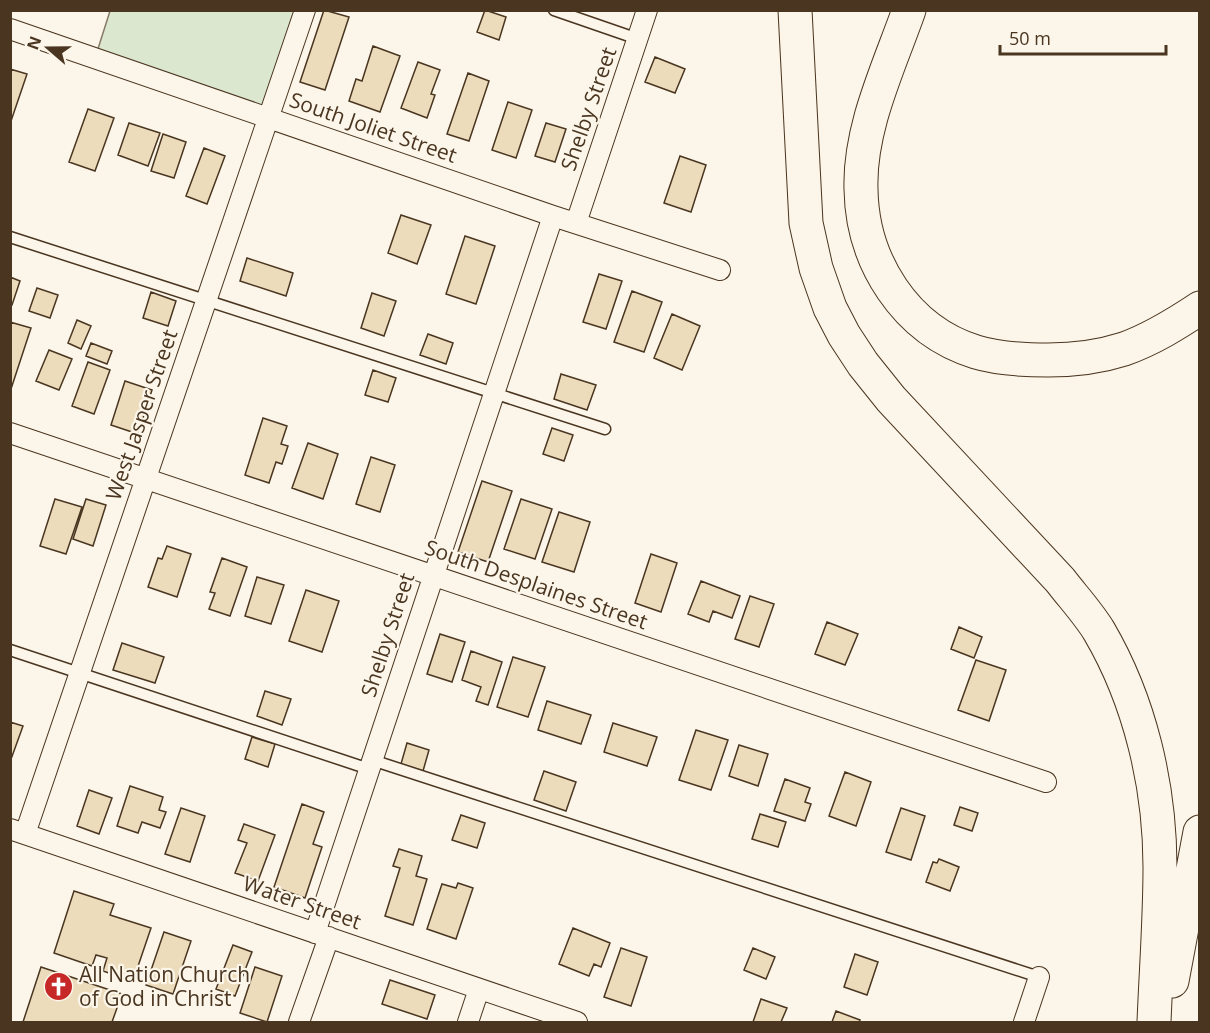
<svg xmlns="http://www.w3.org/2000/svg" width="1210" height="1033" viewBox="0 0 1210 1033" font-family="'Open Sans',sans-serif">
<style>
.green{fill:#dce7d0;stroke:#887966;stroke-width:1.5}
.building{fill:#ecdcbc;stroke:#4a3520;stroke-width:1.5}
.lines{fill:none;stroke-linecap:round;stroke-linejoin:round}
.lane-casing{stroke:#4a3520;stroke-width:13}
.street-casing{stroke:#4a3520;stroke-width:22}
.highway-casing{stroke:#4a3520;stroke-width:35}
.lane{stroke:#fbf6e9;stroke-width:10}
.street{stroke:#fbf6e9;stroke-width:20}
.highway{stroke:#fbf6e9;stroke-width:33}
.labels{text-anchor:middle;stroke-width:4.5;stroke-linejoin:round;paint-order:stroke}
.street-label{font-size:21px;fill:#4a3520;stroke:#fbf6e9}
.poi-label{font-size:21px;fill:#4a3520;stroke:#fbf6e9;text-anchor:start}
</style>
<rect width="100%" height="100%" fill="#fbf6e9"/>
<path class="green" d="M110 11H302L267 114 96 55Z"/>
<path class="building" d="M324 10 349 17 325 90 300 82Z
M485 10 506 17 499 40 477 32Z
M373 46 400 56 380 112 349 101 356 79 362 81Z
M655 57 685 69 675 93 645 82Z
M418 62 440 70 431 94 435 95 427 118 401 108Z
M10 69 27 74 10 124Z
M468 73 489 81 469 141 447 134Z
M508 102 532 110 516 158 492 150Z
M88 109 114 118 95 171 69 162Z
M129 123 160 133 148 166 118 155Z
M546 123 566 129 555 162 535 156Z
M163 134 186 142 174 178 151 171Z
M204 148 225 156 207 204 186 196Z
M680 156 706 165 691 212 664 203Z
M401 215 431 225 417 264 388 253Z
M465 236 495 246 476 304 446 294Z
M247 258 293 273 286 296 240 281Z
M599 274 622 281 606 329 583 322Z
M10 277 20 281 12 305H10Z
M37 288 58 295 50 318 29 311Z
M632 291 662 302 644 352 614 342Z
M151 292 176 301 168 326 143 318Z
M372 293 396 301 384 336 361 328Z
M672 314 700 326 682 370 654 358Z
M77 320 91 326 81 349 68 343Z
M10 322 31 328 10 392Z
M428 334 453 343 446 364 420 355Z
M91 343 112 351 107 364 86 356Z
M49 350 72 359 59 390 36 381Z
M88 362 110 370 94 414 72 406Z
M373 370 396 378 388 402 365 395Z
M561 374 596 385 587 410 554 399Z
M125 381 152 390 138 434 111 425Z
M263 418 287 426 281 444 288 446 282 464 276 462 269 483 245 475Z
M552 428 573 435 564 461 543 454Z
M308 443 338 454 323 499 292 488Z
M371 457 395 465 380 512 356 504Z
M482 481 512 491 488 562 458 552Z
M55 499 82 507 66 554 40 546Z
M86 499 106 505 93 546 73 539Z
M521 499 552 509 535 559 504 549Z
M559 512 590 522 574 572 542 562Z
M167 546 191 554 177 597 148 587 158 558 162 559Z
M651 554 677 563 661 612 635 603Z
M222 558 247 567 230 616 209 609 215 593 210 592Z
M257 577 284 585 271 624 245 616Z
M701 581 740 596 732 618 713 611 709 622 688 614Z
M306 590 339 601 322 652 289 641Z
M750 596 774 604 759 647 735 639Z
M827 622 858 634 845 665 815 654Z
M959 627 982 637 974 658 951 649Z
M440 634 465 642 452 682 427 674Z
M122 643 164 657 155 683 113 670Z
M471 651 502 662 488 705 476 701 481 687 462 680Z
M513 657 545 667 528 717 497 707Z
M976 660 1006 670 989 721 958 710Z
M265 691 291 699 282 725 257 716Z
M547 701 591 715 581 744 538 730Z
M10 722 23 726 10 762Z
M613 723 657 737 647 766 604 752Z
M696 730 728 740 711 790 679 780Z
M252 737 275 744 268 767 245 759Z
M407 743 429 750 423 771 401 764Z
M739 745 768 754 758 786 729 776Z
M544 771 576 782 566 811 534 800Z
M845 772 871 782 856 826 829 816Z
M785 779 810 788 805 802 811 804 805 821 774 811Z
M130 786 163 797 159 810 166 812 160 828 142 822 138 833 117 826Z
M89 790 112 798 99 834 77 826Z
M302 804 324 812 313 844 322 847 305 898 274 887Z
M960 807 978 813 972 831 954 825Z
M181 808 205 816 190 862 165 854Z
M901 808 925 816 911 860 886 852Z
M760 814 786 822 778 847 752 839Z
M461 815 485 823 477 848 452 840Z
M244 824 275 835 258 881 235 873 247 843 238 840Z
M399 849 422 856 416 876 427 879 413 925 385 916 400 868 393 866Z
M939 859 959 867 950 891 926 882 933 862 937 863Z
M458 883 473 888 456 939 427 929 442 884 456 888Z
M74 891 114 904 110 915 151 928 133 981 103 971 107 958 96 955 92 966 54 953Z
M573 928 610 943 601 967 594 964 589 976 559 964Z
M164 932 191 941 173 994 146 985Z
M233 945 252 952 235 996 216 989Z
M621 948 647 957 631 1006 604 997Z
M753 948 775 957 766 979 744 970Z
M855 954 878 962 867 995 844 987Z
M41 967 122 994 112 1022H23Z
M255 967 282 976 267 1022 240 1013Z
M390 980 435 995 427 1019 382 1004Z
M761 999 787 1008 781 1022H753Z
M836 1011 860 1020 859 1022H832Z"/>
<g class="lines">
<defs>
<path id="lane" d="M554 10 638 39
M10 237 605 429
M10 650 369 769
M372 760 1039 977"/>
<path id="street" d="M10 29 553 216 720 270
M576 223 647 10
M10 433 1046 782
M10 829 577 1022
M25 834 305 10
M315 933 553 216
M299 1022 329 937
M468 1022 479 989
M1024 1022 1039 977"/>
<path id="highway" d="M795 10 806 223 816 268 830 308 844 335 863 364 891 399 1060 580C1073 597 1088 613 1099 631 1140 701 1160 786 1160 867 1160 919 1156 971 1154 1022
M909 10C889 67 859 128 861 189 862 261 905 330 976 352 999 359 1024 360 1048 360 1074 360 1099 357 1124 349 1152 339 1176 324 1200 308
M1172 981 1200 832"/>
</defs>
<use href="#lane" class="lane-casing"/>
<use href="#street" class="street-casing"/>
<use href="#highway" class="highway-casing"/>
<use href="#lane" class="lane"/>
<use href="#street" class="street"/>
<use href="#highway" class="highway"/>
</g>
<defs>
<symbol id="church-disc" viewBox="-11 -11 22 22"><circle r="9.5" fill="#c62828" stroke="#fbf6e9"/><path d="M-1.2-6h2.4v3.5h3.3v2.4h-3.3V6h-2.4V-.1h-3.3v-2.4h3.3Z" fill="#fff"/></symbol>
</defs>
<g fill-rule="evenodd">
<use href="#church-disc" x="42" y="970" width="33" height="33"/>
</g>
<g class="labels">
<g class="street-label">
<text transform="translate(589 109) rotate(-71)" y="7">Shelby Street</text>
<text transform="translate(373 128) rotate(19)" y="7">South Joliet Street</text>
<text transform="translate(142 415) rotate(-71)" y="7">West Jasper Street</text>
<text transform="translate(536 585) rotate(19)" y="7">South Desplaines Street</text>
<text transform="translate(388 635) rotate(-72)" y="7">Shelby Street</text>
<text transform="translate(302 903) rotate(19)" y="7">Water Street</text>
</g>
<g class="poi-label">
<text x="79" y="982">All Nation Church<tspan x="79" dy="24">of God in Christ</tspan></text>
</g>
</g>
<rect width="1210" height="1033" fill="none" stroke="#4a3520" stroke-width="24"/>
<g transform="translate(48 48) rotate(290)" stroke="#fbf6e9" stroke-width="4.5" paint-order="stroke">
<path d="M0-4.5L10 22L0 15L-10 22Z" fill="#4a3520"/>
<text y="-9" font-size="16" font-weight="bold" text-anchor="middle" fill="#4a3520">N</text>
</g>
<path d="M1000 45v9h166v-9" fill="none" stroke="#4a3520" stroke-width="3"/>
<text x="1009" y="45" font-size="18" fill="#4a3520" stroke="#fbf6e9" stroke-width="4.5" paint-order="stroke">50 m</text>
</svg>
